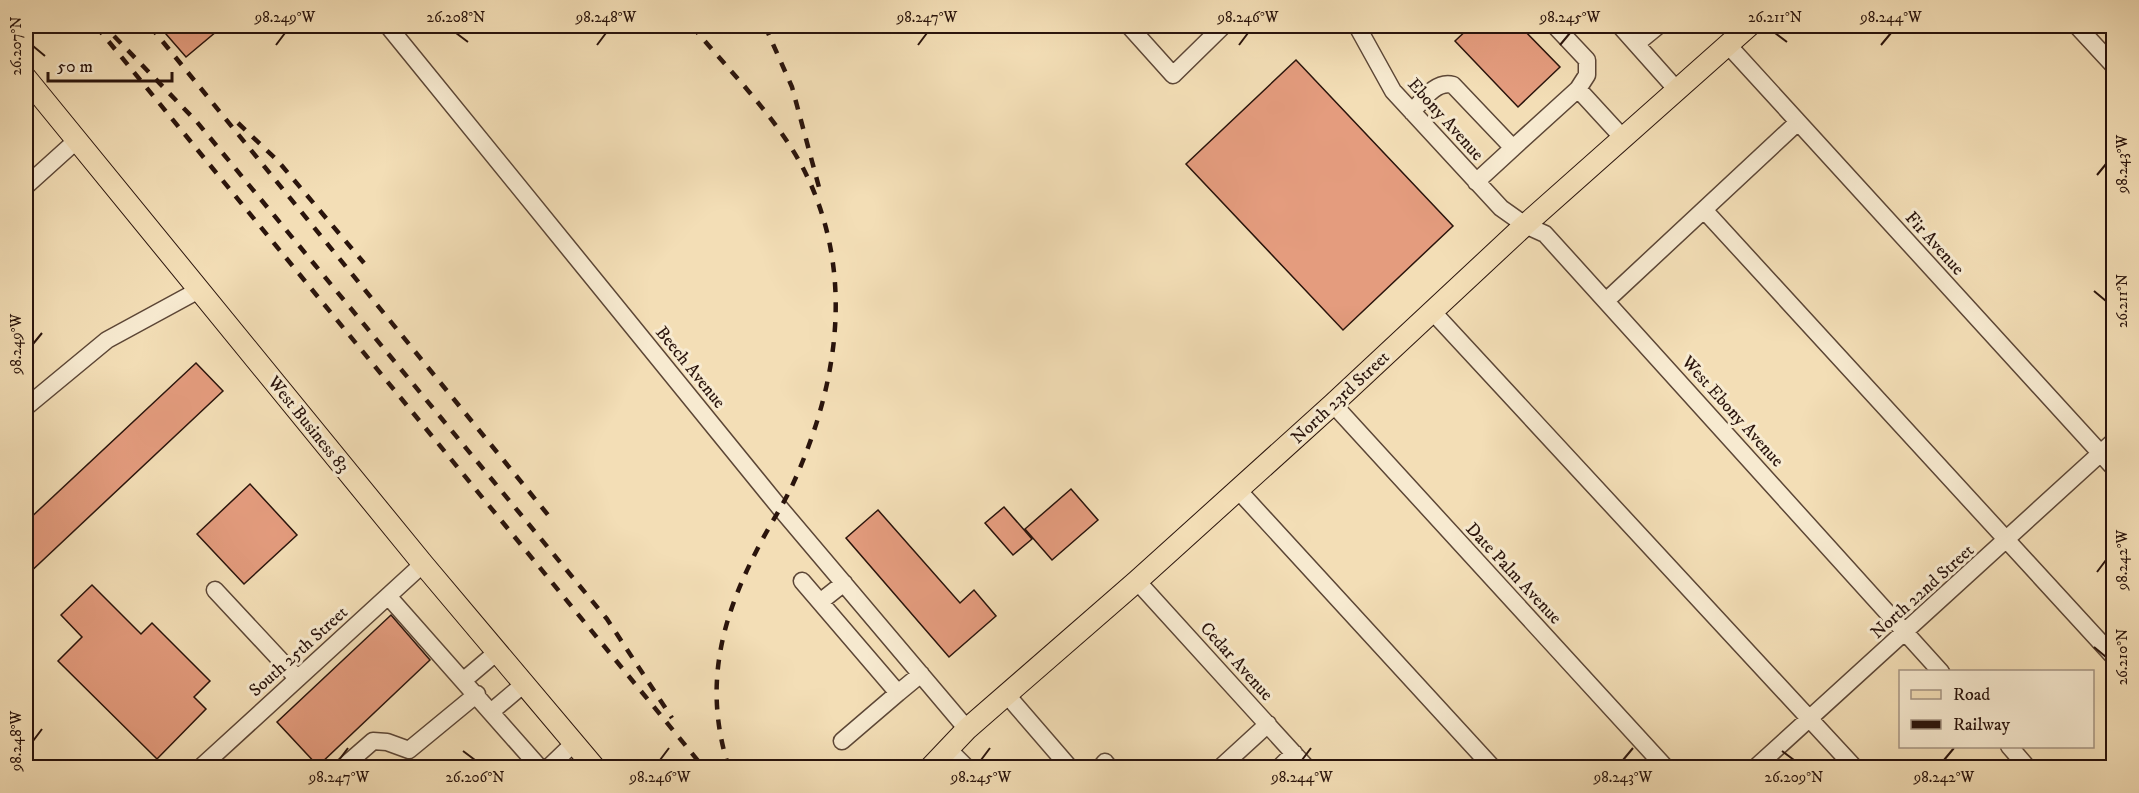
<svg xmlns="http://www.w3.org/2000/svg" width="2139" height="793" viewBox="0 0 2139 793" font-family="'IM FELL DW Pica',serif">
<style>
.building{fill:#e49c7e;stroke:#2a140c;stroke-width:1.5}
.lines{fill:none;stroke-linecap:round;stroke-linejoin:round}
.minor-casing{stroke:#5c4636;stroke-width:19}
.major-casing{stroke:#2a140c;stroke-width:23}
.minor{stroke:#f7ead0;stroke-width:16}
.major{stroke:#f3deb6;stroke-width:21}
.rail{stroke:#2a140c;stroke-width:4.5;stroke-dasharray:10 10;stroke-linecap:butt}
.ticks{fill:none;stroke:#2a140c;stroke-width:2}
.labels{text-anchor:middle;stroke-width:6;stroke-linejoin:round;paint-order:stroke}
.street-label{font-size:18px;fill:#2a140c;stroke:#f7ead0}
.neatline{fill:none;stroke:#2a140c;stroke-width:2}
.ticks-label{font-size:15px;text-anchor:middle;fill:#2a140c}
</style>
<rect width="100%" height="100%" fill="#f3deb6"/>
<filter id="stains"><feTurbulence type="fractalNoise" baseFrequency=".00333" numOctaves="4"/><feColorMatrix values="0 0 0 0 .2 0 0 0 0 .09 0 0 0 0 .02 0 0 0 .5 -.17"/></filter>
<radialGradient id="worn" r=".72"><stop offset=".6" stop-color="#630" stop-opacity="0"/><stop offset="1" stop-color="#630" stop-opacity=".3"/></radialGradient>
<path class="building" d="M159 26H223L186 57Z
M1471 26H1520L1560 67 1518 107 1455 41Z
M1296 60 1453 226 1343 330 1186 164Z
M196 363 223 391 26 576V522Z
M250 484 297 535 244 584 197 534Z
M1071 489 1098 520 1052 560 1025 529Z
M1004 507 1032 539 1013 555 985 523Z
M878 510 960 603 974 590 996 616 949 657 846 538Z
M92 585 141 634 152 623 210 681 194 697 206 709 157 759 58 661 82 637 61 615Z
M391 615 430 660 318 766 277 722Z"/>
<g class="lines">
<defs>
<path id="minor" d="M388 26 780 508 967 729
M1129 26 1173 75 1223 26
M1357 26 1393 91 1501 208 1525 225 1545 234 1941 672
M1555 26 1587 60V75L1578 89
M1620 26 1636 44
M1658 26 1636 44 1677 90
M2077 26 2114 66
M1728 45 2114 468
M1412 112C1423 100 1436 80 1453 85L1513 148 1476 182
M1513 148 1578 89 1623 138
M26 186 77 140
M1705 211 2114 657
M1607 300 1798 122
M1432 311 1855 768
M1333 404 1666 768
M26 407 107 340 199 290
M1238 490 1493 768
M802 581 820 602 844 583
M1137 581 1307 768
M215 590 297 678
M388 596 540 768
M820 602 898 693 921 674
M464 680 497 652
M1007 695 1070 768
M492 711 524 684
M842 741 898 693
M2009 746 2028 768
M948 749 967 768
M200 768 423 564
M342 768 373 741 387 742 409 750 477 694
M548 768 574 743
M1100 768 1105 762 1110 768
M1220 768 1268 724
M1279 768 1294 753
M1755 768 2114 441"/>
<path id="major" d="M26 78 423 564 595 768
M930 768 967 729 1137 581 1333 404 1525 225 1749 26"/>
</defs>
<use href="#minor" class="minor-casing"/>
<use href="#major" class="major-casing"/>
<use href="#minor" class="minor"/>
<use href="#major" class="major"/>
<path class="rail" d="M96 26 704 768
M150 26 553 521
M692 26C728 69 777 118 803 168 856 271 839 384 792 486 783 505 771 523 761 542 722 616 702 685 729 768
M765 26 792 87 820 191
M114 36 197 122 607 619 672 718
M238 123 278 161 364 263"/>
</g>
<path class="ticks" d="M456 33 468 42M1775 33 1787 42M276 45 285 33M597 45 606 33M918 45 927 33M1239 45 1248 33M1560 45 1570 33M1881 45 1891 33M33 46 45 56M2097 175 2106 164M2094 291 2106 301M33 344 42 333M2097 572 2106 560M2094 647 2106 657M33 741 42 729M463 751 475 760M1782 751 1794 760M339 760 348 748M660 760 669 748M981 760 990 748M1302 760 1311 748M1623 760 1633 748M1944 760 1954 748"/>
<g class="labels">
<g class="street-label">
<text transform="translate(1446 119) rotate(48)" y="6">Ebony Avenue</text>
<text transform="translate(1935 243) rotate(48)" y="6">Fir Avenue</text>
<text transform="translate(691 367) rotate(51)" y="6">Beech Avenue</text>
<text transform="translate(1340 397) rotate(-43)" y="6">North 23rd Street</text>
<text transform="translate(1733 411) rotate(48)" y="6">West Ebony Avenue</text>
<text transform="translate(309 424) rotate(51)" y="6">West Business 83</text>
<text transform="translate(1514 573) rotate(47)" y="6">Date Palm Avenue</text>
<text transform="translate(1922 591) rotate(-42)" y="6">North 22nd Street</text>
<text transform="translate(298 651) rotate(-42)" y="6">South 25th Street</text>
<text transform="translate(1237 661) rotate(48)" y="6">Cedar Avenue</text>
</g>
</g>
<rect width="2139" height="793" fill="none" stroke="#f3deb6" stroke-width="66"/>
<rect x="1899" y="670" width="195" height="78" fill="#f7ead0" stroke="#a59482" stroke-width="1.5"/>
<rect x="1911" y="690" width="30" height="9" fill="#f3deb6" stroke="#a59482" stroke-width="1.5"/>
<text x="1953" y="700" font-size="18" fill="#2a140c">Road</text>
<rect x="1911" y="720" width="30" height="9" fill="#2a140c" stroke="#a59482" stroke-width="1.5"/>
<text x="1953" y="730" font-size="18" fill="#2a140c">Railway</text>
<path d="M48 72v9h124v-9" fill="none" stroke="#2a140c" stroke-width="3"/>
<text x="57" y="72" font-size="18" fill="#2a140c" stroke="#f7ead0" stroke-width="4.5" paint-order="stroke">50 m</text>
<rect x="33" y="33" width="2073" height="727" class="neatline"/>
<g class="ticks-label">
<text x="285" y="22">98.249°W</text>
<text x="456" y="22">26.208°N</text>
<text x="606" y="22">98.248°W</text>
<text x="927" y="22">98.247°W</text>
<text x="1248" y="22">98.246°W</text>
<text x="1570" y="22">98.245°W</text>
<text x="1775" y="22">26.211°N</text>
<text x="1891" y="22">98.244°W</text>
<text transform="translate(16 46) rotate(-90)" y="5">26.207°N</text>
<text transform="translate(2122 164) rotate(-90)" y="5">98.243°W</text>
<text transform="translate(2122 301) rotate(-90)" y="5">26.211°N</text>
<text transform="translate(16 344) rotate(-90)" y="5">98.249°W</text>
<text transform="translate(2122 560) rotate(-90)" y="5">98.242°W</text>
<text transform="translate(2122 657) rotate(-90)" y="5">26.210°N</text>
<text transform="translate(16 741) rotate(-90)" y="5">98.248°W</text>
<text x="339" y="782">98.247°W</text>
<text x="475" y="782">26.206°N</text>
<text x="660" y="782">98.246°W</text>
<text x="981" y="782">98.245°W</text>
<text x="1302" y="782">98.244°W</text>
<text x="1623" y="782">98.243°W</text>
<text x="1794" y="782">26.209°N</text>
<text x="1944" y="782">98.242°W</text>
</g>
<rect width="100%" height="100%" filter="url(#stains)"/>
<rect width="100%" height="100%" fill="url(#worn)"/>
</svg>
